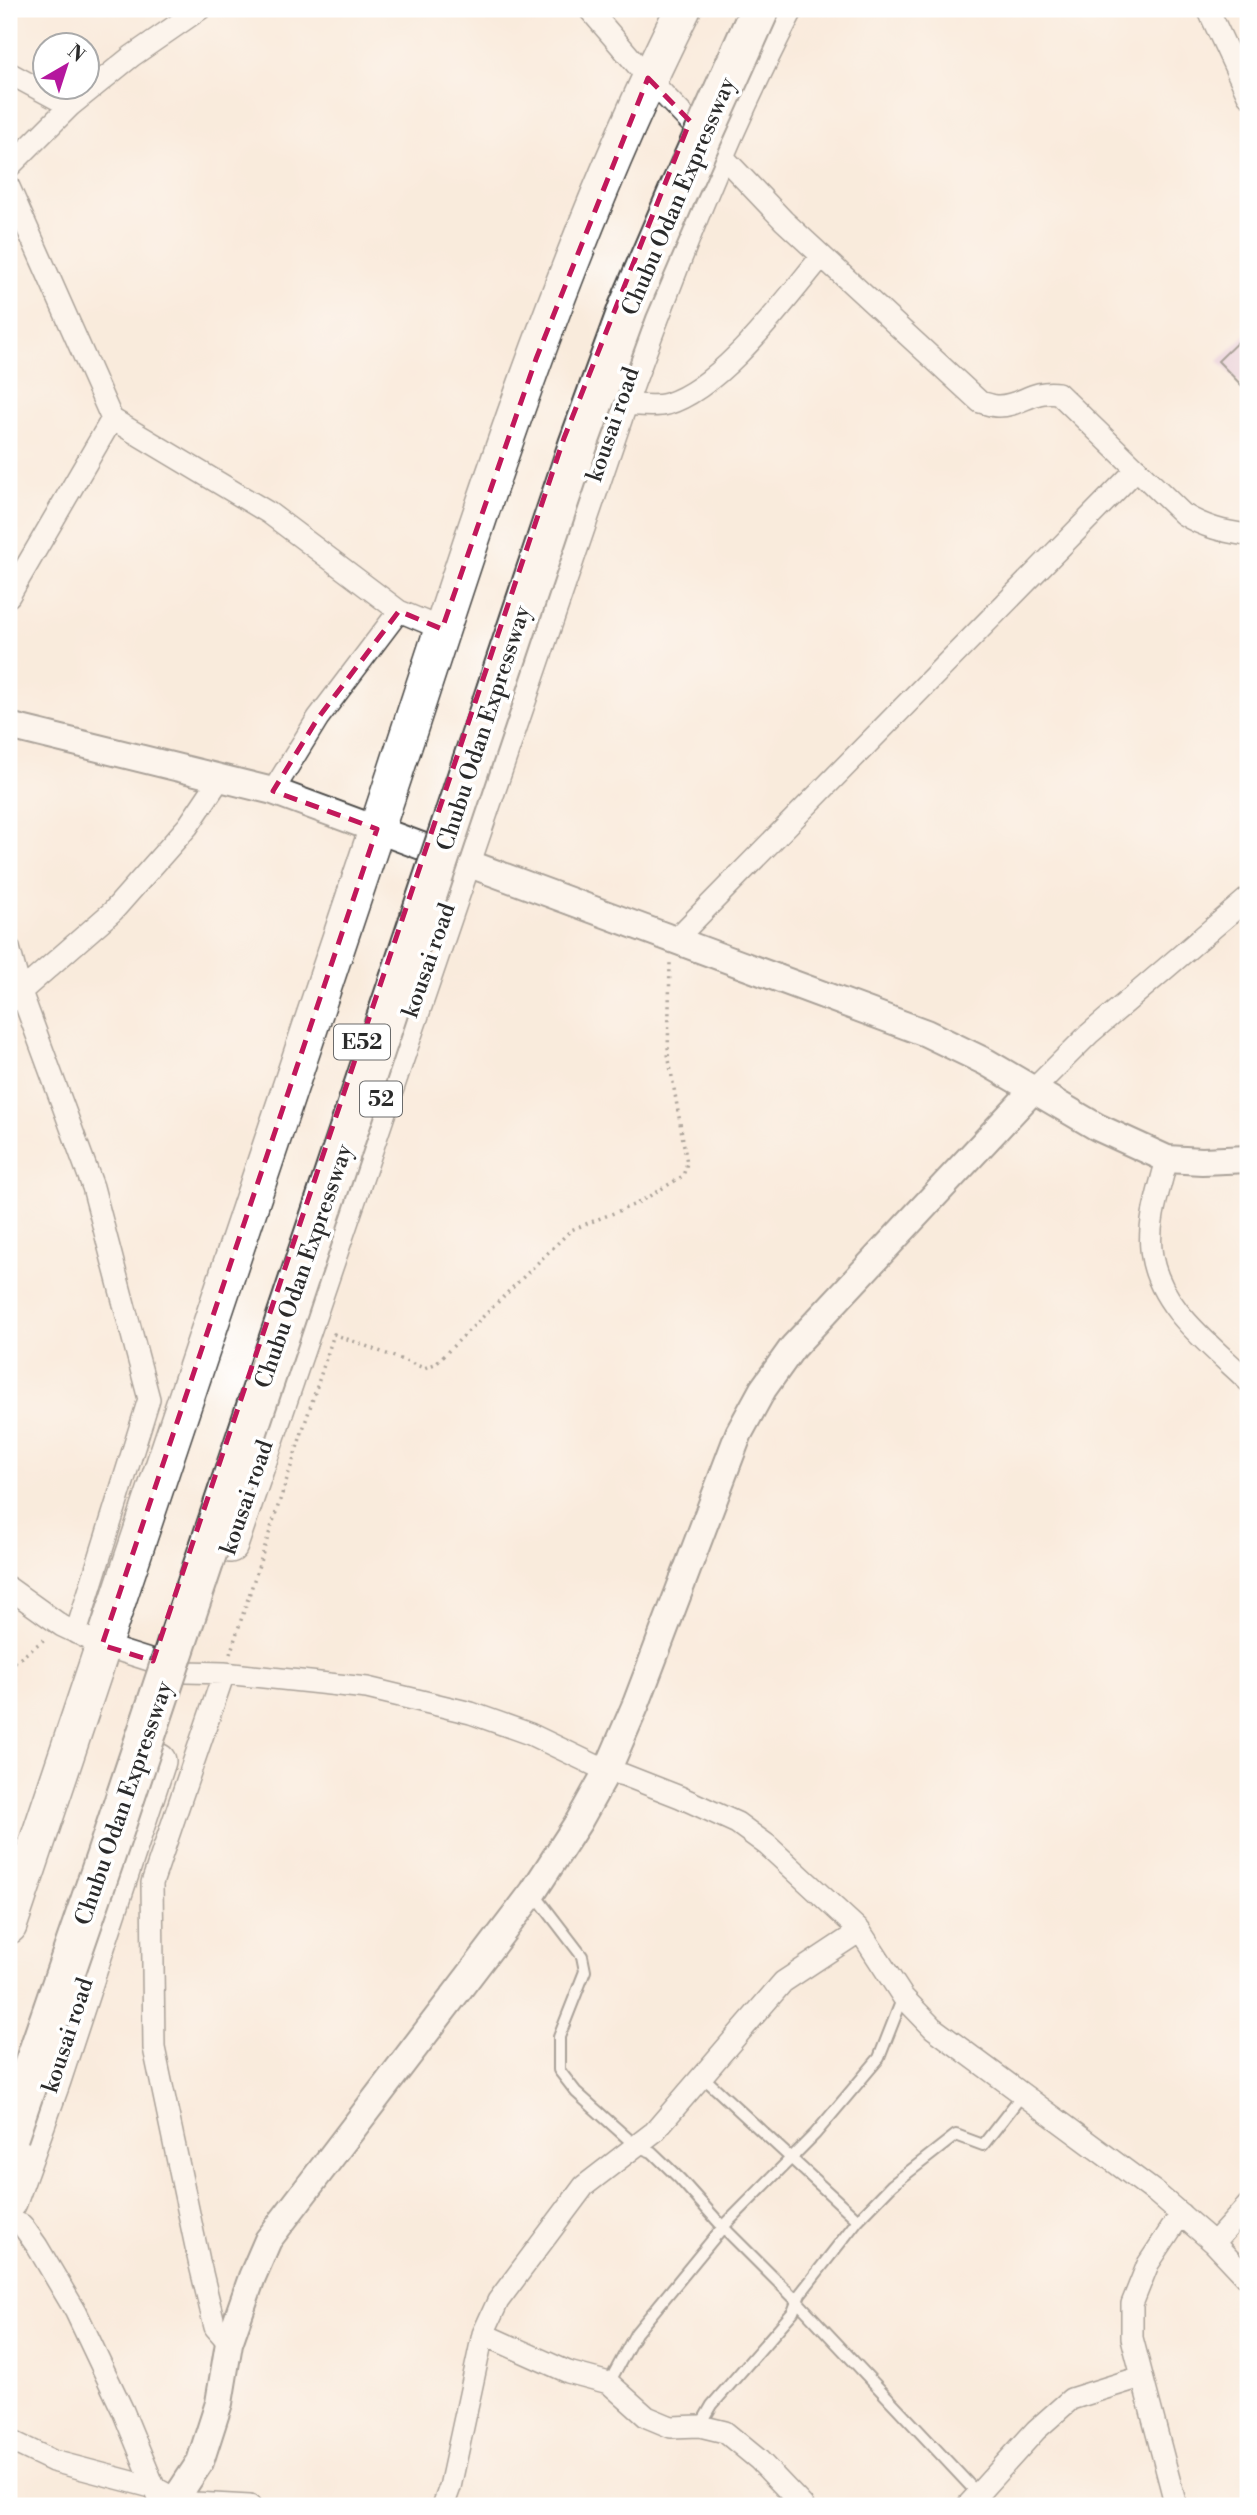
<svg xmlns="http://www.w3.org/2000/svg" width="1257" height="2515" viewBox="0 0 1257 2515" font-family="'Libre Bodoni',serif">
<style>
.building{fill:#d3aad7}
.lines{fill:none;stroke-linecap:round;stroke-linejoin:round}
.service-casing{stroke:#4a4846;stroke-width:14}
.minor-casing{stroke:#4a4846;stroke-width:24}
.tertiary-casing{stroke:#4a4846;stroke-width:30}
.trunk-casing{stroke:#4a4846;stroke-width:38}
.path{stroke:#4a4846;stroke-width:3.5;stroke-dasharray:2 5;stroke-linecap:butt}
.service{stroke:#fff;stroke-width:10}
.minor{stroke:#fff;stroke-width:21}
.tertiary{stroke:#fff;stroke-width:26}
.trunk{stroke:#fff;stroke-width:35}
.motorway-bridge-casing{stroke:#4a4846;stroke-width:42;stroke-linecap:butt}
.motorway-bridge{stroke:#fff;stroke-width:38}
.marked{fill:none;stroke:#c2185b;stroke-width:5;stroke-dasharray:14 9;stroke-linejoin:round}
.labels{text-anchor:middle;stroke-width:7;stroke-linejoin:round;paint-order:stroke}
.shield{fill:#fff;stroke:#6b6b6b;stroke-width:2}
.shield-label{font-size:21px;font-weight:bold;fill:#2b2b2b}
.street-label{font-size:23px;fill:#2b2b2b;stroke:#fff}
</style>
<rect width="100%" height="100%" fill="#fff"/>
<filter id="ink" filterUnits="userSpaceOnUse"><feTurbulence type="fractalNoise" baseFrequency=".0143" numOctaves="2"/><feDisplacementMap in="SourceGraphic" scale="14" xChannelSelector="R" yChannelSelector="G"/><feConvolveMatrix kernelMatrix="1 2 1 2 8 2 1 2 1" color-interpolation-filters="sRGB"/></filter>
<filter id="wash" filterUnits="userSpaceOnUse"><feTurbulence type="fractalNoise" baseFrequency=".00686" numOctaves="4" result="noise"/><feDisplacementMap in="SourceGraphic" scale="28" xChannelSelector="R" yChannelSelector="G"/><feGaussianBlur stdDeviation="1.57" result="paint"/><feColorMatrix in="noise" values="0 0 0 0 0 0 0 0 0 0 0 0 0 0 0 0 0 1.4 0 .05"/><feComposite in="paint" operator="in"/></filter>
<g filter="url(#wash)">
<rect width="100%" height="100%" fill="#f9ebdc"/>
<g id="blocks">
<path class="building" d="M1248 332V392L1218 361Z"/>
</g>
</g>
<g filter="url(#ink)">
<use href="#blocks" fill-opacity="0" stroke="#4a4846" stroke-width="2"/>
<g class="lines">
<defs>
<path id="service" d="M533 1892 582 1956 585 1971 559 2037V2070L576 2092 636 2146 652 2152 680 2179 723 2227 797 2301 978 2494
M702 2076 858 2220
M609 2383 636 2333 723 2227 815 2134 879 2058 903 1997
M700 2426 712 2405 793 2312 800 2294 858 2220 892 2185 956 2135 983 2145 1022 2095"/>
<path id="minor" d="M589 9 648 78 784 221 980 402C985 403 992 406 997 406 1020 407 1032 389 1058 393L1183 514C1204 527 1224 532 1248 535
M1208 9 1248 95
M9 73 70 106
M9 167 70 106 132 56 200 9
M9 187 112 419 269 513 399 611 442 629
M619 404C634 404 653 408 667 404 722 388 785 300 822 256
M9 596 112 419
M273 791 318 718 399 611
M675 940 1137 469
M9 948 21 992 93 1187 149 1399 76 1633
M9 1002 113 911 188 826 221 777
M1034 1089 1089 1034 1248 898
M1167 1159C1160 1188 1148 1220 1151 1249 1156 1306 1211 1345 1248 1381
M9 1588 62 1626 102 1645 187 1672 224 1673 367 1688 471 1713 530 1734 607 1771 624 1775 680 1797 737 1823 767 1845 860 1931 903 1997 933 2028 1155 2192 1214 2243 1248 2279
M224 1673 152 1883 154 2048 199 2261 215 2327 229 2343
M9 2220 22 2225 37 2246 76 2312 123 2411 162 2506
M1214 2243 1248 2205
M483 2334 568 2372 609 2383 647 2417 671 2427 700 2426 725 2432 759 2460 803 2506
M9 2440 53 2461 155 2488 175 2499 195 2503 250 2506
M443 2506 450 2487 483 2334 498 2301 584 2186 654 2132 783 1982 860 1931
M967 2506 1036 2430 1071 2399 1141 2377
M1176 2506 1132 2338V2304L1148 2264 1181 2214"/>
<path id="tertiary" d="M9 726 273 791 926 1033 986 1062 1097 1127 1167 1159 1202 1161 1248 1159
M171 2506 200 2462 219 2403 229 2343 252 2277 268 2240 533 1892 579 1821 607 1771 636 1704 739 1433 763 1389 793 1347 1034 1089"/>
<path id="trunk" d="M230 1545 619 404C668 269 719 136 785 9
M9 1926C131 1561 255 1197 376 831 468 554 552 271 683 9
M9 2202 53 2080 158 1761"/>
</defs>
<use href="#service" class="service-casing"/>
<use href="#minor" class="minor-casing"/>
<use href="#tertiary" class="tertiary-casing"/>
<use href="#trunk" class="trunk-casing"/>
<path class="path" d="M230 1654 334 1334 424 1368 435 1364 571 1230 636 1204 683 1176 687 1163 668 1054 670 963
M9 1667 46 1638"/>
<use href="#service" class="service"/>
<use href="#minor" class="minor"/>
<use href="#tertiary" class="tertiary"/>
<use href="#trunk" class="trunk"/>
<defs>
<path id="motorway-bridge" d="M9 2136 105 1858 578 445 628 308 677 194 760 9"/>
</defs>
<use href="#motorway-bridge" class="motorway-bridge-casing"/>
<use href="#motorway-bridge" class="motorway-bridge"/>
</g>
</g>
<path d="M0 0H1257V2515H0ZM648 78 690 121 564 438 153 1661 102 1645 377 829 273 791 318 718 399 611 442 629 536 359Z" fill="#f9ebdc" fill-opacity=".55" fill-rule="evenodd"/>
<path class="marked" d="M648 78 690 121 564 438 153 1661 102 1645 377 829 273 791 318 718 399 611 442 629 536 359Z"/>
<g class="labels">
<g class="shield">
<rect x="334" y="1024.5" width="56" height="35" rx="5"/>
<rect x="360" y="1081.5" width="42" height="35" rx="5"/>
</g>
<g class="shield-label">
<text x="362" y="1049">E52</text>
<text x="381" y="1106">52</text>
</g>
<g class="street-label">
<text transform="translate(678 196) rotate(-67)" y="8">Chubu Odan Expressway</text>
<text transform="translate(612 424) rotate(-71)" y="8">kousai road</text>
<text transform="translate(483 728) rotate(-72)" y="8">Chubu Odan Expressway</text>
<text transform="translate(428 960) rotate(-71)" y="8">kousai road</text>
<text transform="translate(303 1266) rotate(-71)" y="8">Chubu Odan Expressway</text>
<text transform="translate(246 1497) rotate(-71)" y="8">kousai road</text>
<text transform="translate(123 1803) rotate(-71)" y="8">Chubu Odan Expressway</text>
<text transform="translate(67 2035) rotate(-72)" y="8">kousai road</text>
</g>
</g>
<rect width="1257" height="2515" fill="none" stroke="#fff" stroke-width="35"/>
<g transform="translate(66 66) rotate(39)"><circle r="33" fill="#ffffff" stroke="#aaaaaa" stroke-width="2"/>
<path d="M0-5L12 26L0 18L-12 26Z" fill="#b5179e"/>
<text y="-10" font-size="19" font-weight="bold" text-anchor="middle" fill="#2b2b2b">N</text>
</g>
</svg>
